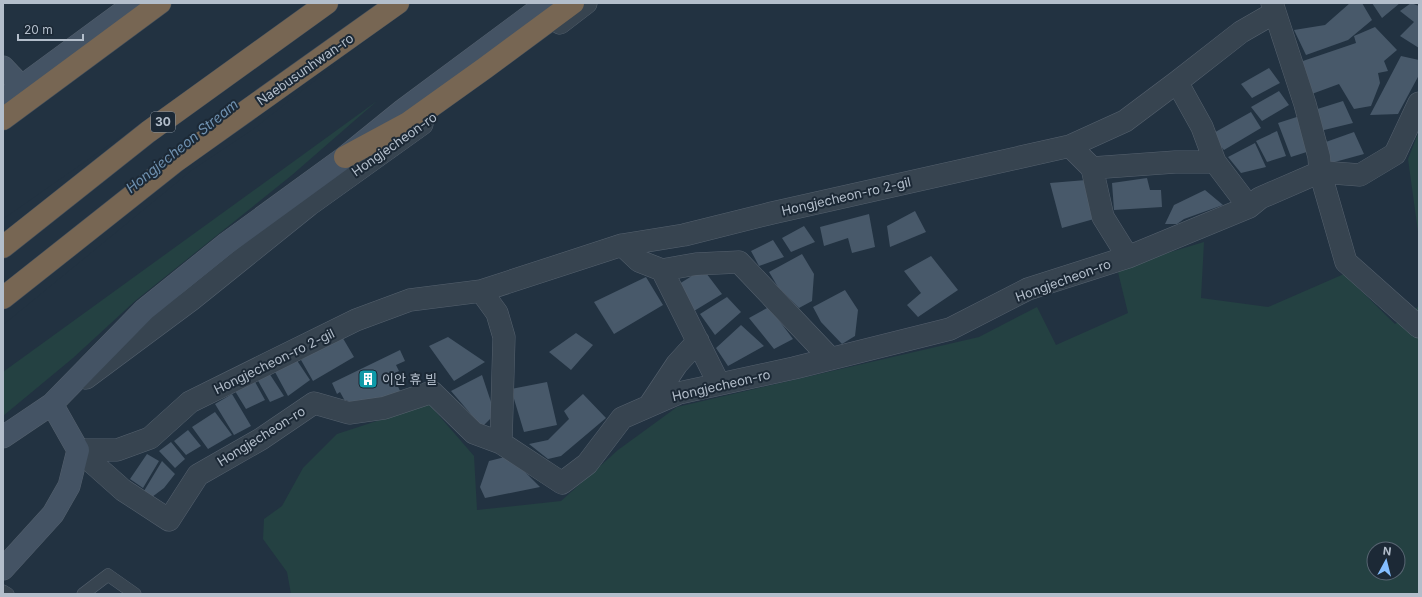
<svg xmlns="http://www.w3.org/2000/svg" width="1422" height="597" viewBox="0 0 1422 597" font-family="Inter,'Noto Sans KR',sans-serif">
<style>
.green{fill:#244142;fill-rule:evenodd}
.pier{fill:#223241}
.building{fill:#48596a}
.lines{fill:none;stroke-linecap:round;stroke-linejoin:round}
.lane-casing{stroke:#55616e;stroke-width:13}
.street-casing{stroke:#55616e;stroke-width:23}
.secondary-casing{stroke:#55616e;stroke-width:23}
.highway-casing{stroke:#424e5b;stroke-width:23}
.lane{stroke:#374450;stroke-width:12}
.street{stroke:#374450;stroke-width:22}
.secondary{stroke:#445364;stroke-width:22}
.highway{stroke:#776653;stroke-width:22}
.labels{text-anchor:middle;stroke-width:4;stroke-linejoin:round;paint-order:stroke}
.shield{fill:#1c2936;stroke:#86919e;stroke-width:1}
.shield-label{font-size:12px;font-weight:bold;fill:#b3becb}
.street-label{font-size:13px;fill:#b3becb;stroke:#1c2936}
.poi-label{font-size:13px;fill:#b3becb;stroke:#1c2936;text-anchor:start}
.water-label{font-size:14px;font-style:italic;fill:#7092b1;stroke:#1c2936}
</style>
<rect width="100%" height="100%" fill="#223241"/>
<path class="green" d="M377 101 292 175 135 301 73 358 3 416V372Z
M1419 131V239L1408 159Z
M1204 242 1201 298 1268 307 1344 274 1395 324 1419 306V594H291L287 572 263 539 264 519 282 506 303 468 337 434 429 404 474 456 477 510 561 501 618 450 677 407 979 337 1037 307 1056 345 1128 313 1117 268ZM1374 549H1398V573H1374Z"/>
<path class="pier" d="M312 3H413L252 130 192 170 3 325V219Z"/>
<path class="building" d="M1350 3H1362L1372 20 1348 40 1306 55 1294 30 1325 25Z
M1372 3H1400L1382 18Z
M1411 3 1419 6V48L1400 36 1414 22 1400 11Z
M1375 27 1397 50 1384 61 1388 71 1378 73 1380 83 1371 106 1354 109 1339 84 1309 95 1297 63 1356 43 1354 36Z
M1401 56 1419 60V75L1398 114 1370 115Z
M1269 68 1280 83 1252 98 1241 84Z
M1279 91 1289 105 1262 121 1251 107Z
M1343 101 1353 123 1320 131 1311 111Z
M1251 112 1261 128 1224 150 1210 135Z
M1303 115 1313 150 1291 157 1278 123Z
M1277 131 1286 156 1267 162 1256 141Z
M1354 132 1364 154 1331 163 1323 143Z
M1255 143 1266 167 1241 173 1228 157Z
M1147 178 1150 190H1161L1162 207 1114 210 1112 183Z
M1086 180 1094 219 1062 228 1050 183Z
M1205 190 1223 205 1184 219 1177 224H1165L1174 205Z
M915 211 926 232 890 247 887 226Z
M869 214 875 247 852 253 848 238 824 246 820 227Z
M804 226 815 242 791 252 782 238Z
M773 240 784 257 759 266 751 251Z
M802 254 814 274 812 301 799 308 778 287 769 272Z
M931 256 958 290 918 317 907 305 921 293 904 271Z
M703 269 722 294 694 311 679 284Z
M646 277 663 305 614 334 594 302Z
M845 290 858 310 855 336 842 344 821 322 813 307Z
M727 297 741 312 715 335 700 314Z
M769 307 793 339 774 349 749 318Z
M741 325 764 346 728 366 716 348Z
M576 333 593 345 571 370 549 352Z
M341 335 354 357 313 381 301 360Z
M448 337 485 362 454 381 429 346Z
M400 350 405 361 396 365 399 371 392 374 401 393 378 404 375 398 355 407 349 404 347 400 345 401 340 392 337 394 332 383Z
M296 359 310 380 288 396 275 372Z
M269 373 284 396 270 402 257 379Z
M482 375 495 414 482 427 451 391Z
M254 380 265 400 246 409 235 391Z
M547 382 557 425 524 432 511 389Z
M232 394 251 426 234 435 215 404Z
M583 394 606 418 561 456 548 459 529 444 548 440 569 419 564 411Z
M215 412 232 435 208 449 192 427Z
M188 430 201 446 186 455 174 441Z
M171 442 185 459 175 468 159 451Z
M147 454 159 461 143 488 130 479Z
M509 456 540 487 485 498 480 487 489 461Z
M162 461 175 474 164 488 152 497 144 491Z"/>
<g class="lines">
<defs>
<path id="lane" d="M3 591 8 594
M83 594 108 575 135 594"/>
<path id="street" d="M1272 3 1305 104 1319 157 1320 172 1346 262 1419 327
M560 23 586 3
M1177 82 1202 127 1215 162 1249 207
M1070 146 1092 168 1175 162H1215
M1092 168 1103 217 1128 257
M622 245 639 261 662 270 696 264 739 262 831 359
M662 270 719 384
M481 291 497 313 504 337 501 443
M86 378 191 300 309 205 422 124
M649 406 677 364 698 341
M78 450 123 490 169 520 198 475 261 439 314 403 349 413 384 408 432 392 474 433 501 443 562 483 587 464 622 418 679 393 794 368 950 329 1028 289 1128 257 1249 207 1260 198 1320 172 1360 175 1395 154 1419 103
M78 450H117L150 438 190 402 356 320 410 300 481 291 622 245 684 235 772 213 1070 146 1125 121 1177 82 1241 32 1274 13"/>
<path id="secondary" d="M3 67 22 87
M3 100 135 3
M3 437 52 404 144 310 227 243 345 157 403 110 547 3
M3 569 53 514 69 486 78 450 52 404"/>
<path id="highway" d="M3 119 160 3
M345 157 408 123 485 68 573 3
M3 247 148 132 327 3
M3 298 176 161 398 3"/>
</defs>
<use href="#lane" class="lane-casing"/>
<use href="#street" class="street-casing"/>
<use href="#secondary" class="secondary-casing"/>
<use href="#highway" class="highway-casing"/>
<use href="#lane" class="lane"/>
<use href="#street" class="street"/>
<use href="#secondary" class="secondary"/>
<use href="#highway" class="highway"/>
</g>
<defs>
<symbol id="building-square" viewBox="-11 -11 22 22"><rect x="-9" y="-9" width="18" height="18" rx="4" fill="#0f9aa8" stroke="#1c2936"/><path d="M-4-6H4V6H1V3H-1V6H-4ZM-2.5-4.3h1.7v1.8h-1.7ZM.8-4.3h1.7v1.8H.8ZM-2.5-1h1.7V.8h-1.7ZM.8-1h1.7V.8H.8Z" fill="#fff"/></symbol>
</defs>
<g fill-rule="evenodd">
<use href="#building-square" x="357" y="368" width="22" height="22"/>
</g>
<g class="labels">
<rect class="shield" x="151" y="112" width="24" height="20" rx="3"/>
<g class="shield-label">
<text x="163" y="126">30</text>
</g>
<g class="street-label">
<text transform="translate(305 69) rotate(-35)" y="5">Naebusunhwan-ro</text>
<text transform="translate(394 144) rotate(-35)" y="5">Hongjecheon-ro</text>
<text transform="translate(846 196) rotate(-13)" y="5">Hongjecheon-ro 2-gil</text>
<text transform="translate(1063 280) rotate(-20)" y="5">Hongjecheon-ro</text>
<text transform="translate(274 361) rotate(-26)" y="5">Hongjecheon-ro 2-gil</text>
<text transform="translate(721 385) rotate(-13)" y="5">Hongjecheon-ro</text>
<text transform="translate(261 436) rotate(-32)" y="5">Hongjecheon-ro</text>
</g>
<g class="poi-label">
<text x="382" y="384">이안 휴 빌</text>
</g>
<g class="water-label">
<text transform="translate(182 146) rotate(-39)" y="5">Hongjecheon Stream</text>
</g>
</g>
<rect width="1422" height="597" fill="none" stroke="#b3becb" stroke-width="8"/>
<g transform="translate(1386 561) rotate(7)"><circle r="19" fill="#1c2936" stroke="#586572"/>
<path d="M0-3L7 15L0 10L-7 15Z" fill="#84beff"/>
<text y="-6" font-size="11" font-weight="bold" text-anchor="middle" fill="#b3becb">N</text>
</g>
<path d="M18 34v6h65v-6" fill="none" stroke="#b3becb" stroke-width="2"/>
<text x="24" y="34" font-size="12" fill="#b3becb" stroke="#1c2936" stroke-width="3" paint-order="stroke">20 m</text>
</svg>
